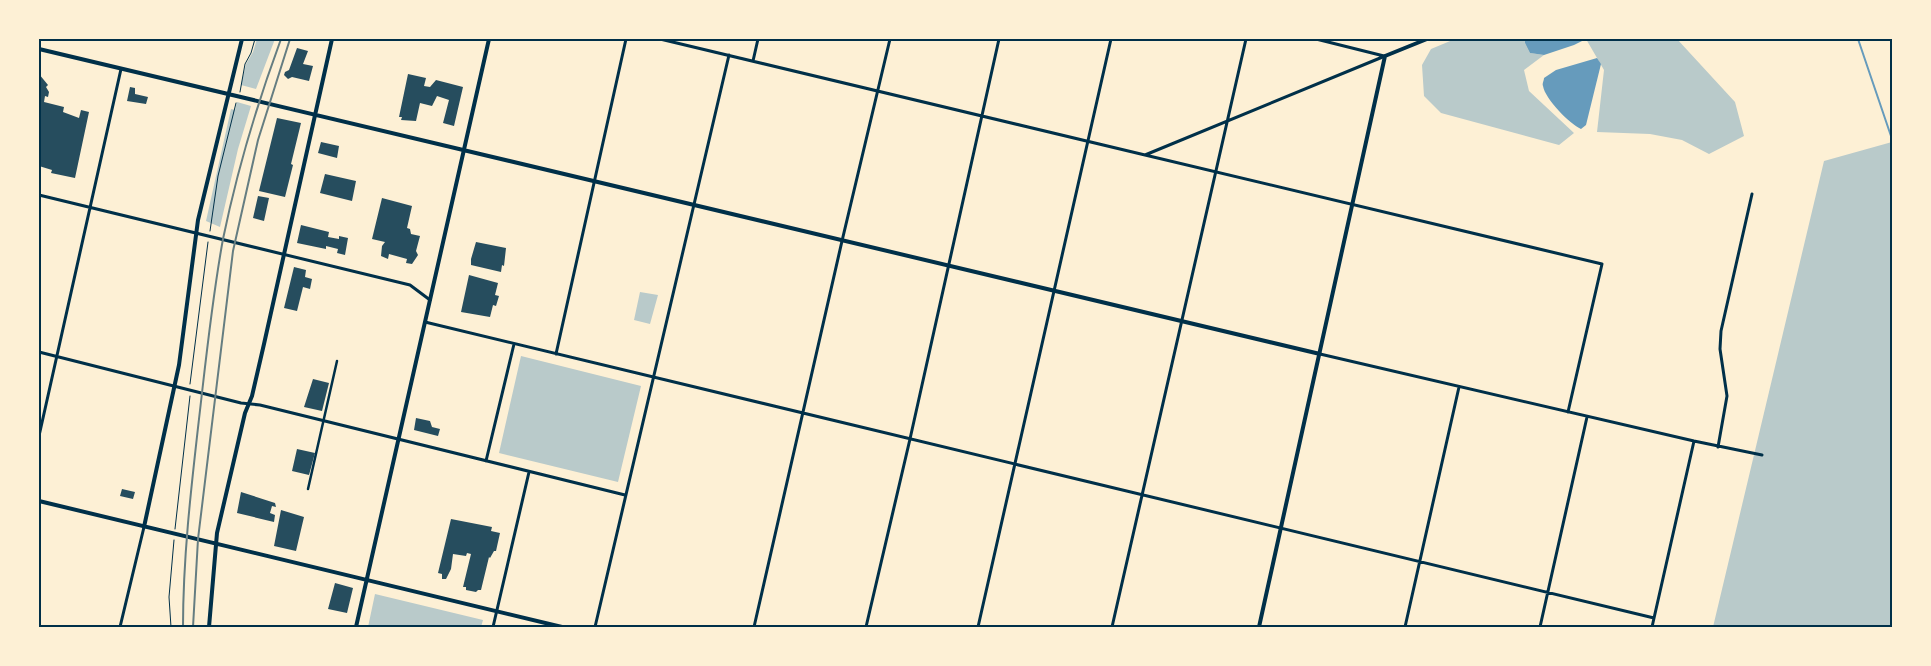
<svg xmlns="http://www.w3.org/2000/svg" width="1931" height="666" viewBox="0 0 1931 666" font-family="'Work Sans',sans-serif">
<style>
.green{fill:#b9caca}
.water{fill:#669bbc}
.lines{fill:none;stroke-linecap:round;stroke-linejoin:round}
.stream{stroke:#669bbc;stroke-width:2}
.building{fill:#264d5e}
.path{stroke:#003049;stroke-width:1}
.pedestrian{stroke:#003049;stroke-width:2.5}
.minor{stroke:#003049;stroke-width:3}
.tertiary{stroke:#003049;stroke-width:4}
.rail{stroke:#657d81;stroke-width:2}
.neatline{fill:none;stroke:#003049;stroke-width:2}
</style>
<rect width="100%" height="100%" fill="#fdf0d5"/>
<path class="green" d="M257 39H275L256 89 241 85 246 64 253 52Z
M1455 39H1525V43L1530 53 1544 55 1524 70 1529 91 1574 133 1559 145 1441 113 1424 96 1422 65 1431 49Z
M1586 39H1677L1735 102 1744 136 1709 154 1682 140 1650 134 1597 132 1604 70Z
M237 102 251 106 238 149 220 227 206 221 231 109 235 110Z
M1892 142V627H1713L1824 161Z
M640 292 658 295 650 324 634 320Z
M521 356 641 386 618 482 499 453Z
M375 594 483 620 481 627H368Z"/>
<path class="water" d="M1525 39H1586L1574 45 1544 55 1530 53 1525 43Z
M1597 58 1601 64 1586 125 1581 129C1570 124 1545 99 1543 86 1542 83 1544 81 1544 78L1556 70Z"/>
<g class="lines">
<path class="stream" d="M1858 39 1892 139"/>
</g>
<path class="building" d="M297 48 308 51 303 64 313 66 309 81 292 77 288 79 284 75 285 72 289 70Z
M39 74 48 85 46 87 49 92 48 97 45 96 44 102 64 107 63 112 79 118 81 110 89 112 75 178 51 173 52 170 39 166Z
M408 74 426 78 424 86 430 87 436 80 463 87 454 126 443 123 449 100 437 96 432 106 420 103 416 121 401 120 402 117H399Z
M130 87 135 88V94L148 97 146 104 127 101Z
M277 118 301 123 291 164 293 165 285 197 259 191Z
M321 142 339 146 337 158 318 153Z
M325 174 356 181 352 201 320 193Z
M258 196 269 198 264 221 253 218Z
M382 198 412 206 407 228 410 229 411 234 420 236 416 251 418 255 412 264 406 263 407 259 389 254 388 259 381 256 382 246 385 242 372 239Z
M301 225 329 232 328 237 339 239V236L348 238 345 255 337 253 338 249 326 246V249L297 243Z
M476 242 506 248 504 266 502 265 501 272 471 265V259Z
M294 267 306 270 305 277 312 279 310 289 303 287 297 311 284 308Z
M469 275 498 283 495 295 499 296 496 306 493 305 490 317 461 312Z
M313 379 329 383 322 411 304 407Z
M416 418 430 421 432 427 440 429 438 436 414 430Z
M297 449 315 453 309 475 292 471Z
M122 489 135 492 133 499 120 496Z
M241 492 275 503 276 507 272 506 270 513 275 515 274 522 237 513Z
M281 510 304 517 296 551 274 546Z
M451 519 492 527 491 531 500 533 496 551H494L490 558 489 557 481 590H478L476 592 466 590V587H463L471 554 467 553 466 556 453 554 451 569 446 579H442V574L438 573Z
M335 583 353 588 347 613 328 609Z"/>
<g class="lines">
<path class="path" d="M240 92 245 64 251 53 255 39
M210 231 218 176 236 103
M190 384 208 242
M175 529 190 396
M171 627 169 597 174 540"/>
<path class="pedestrian" d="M308 489 337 361"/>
<path class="minor" d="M660 39 1145 155 1385 56
M1316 39 1384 56
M753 61 758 39
M1145 155 1602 264 1568 412
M39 195 410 285 430 300
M425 322 1654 618
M39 352 241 403 260 405 625 495
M556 354 626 39
M1320 354 1694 441 1762 455
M39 436 121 69
M1718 447 1727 396 1720 349 1721 331 1752 194
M486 461 514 344
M120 627 144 527
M493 627 529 472
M595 627 729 55
M754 627 842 241 890 39
M866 627 910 439 999 39
M978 627 1111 39
M1112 627 1246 39
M1405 627 1459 387
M1540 627 1587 417
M1652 627 1694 441"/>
<path class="tertiary" d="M39 49 1320 354
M39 501 562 627
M144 527 179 365 198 220 242 39
M209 627 217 533 245 413 252 396 264 344 332 39
M356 627 489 39
M1259 627 1385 56 1427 39"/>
<path class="rail" d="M183 627C183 558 191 489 199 419 206 359 212 299 223 239 237 171 257 104 281 39
M193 627 198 539 233 251 258 140 290 39"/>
</g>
<rect width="1931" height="666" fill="none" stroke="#fdf0d5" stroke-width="80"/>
<rect x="40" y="40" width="1851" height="586" class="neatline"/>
</svg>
